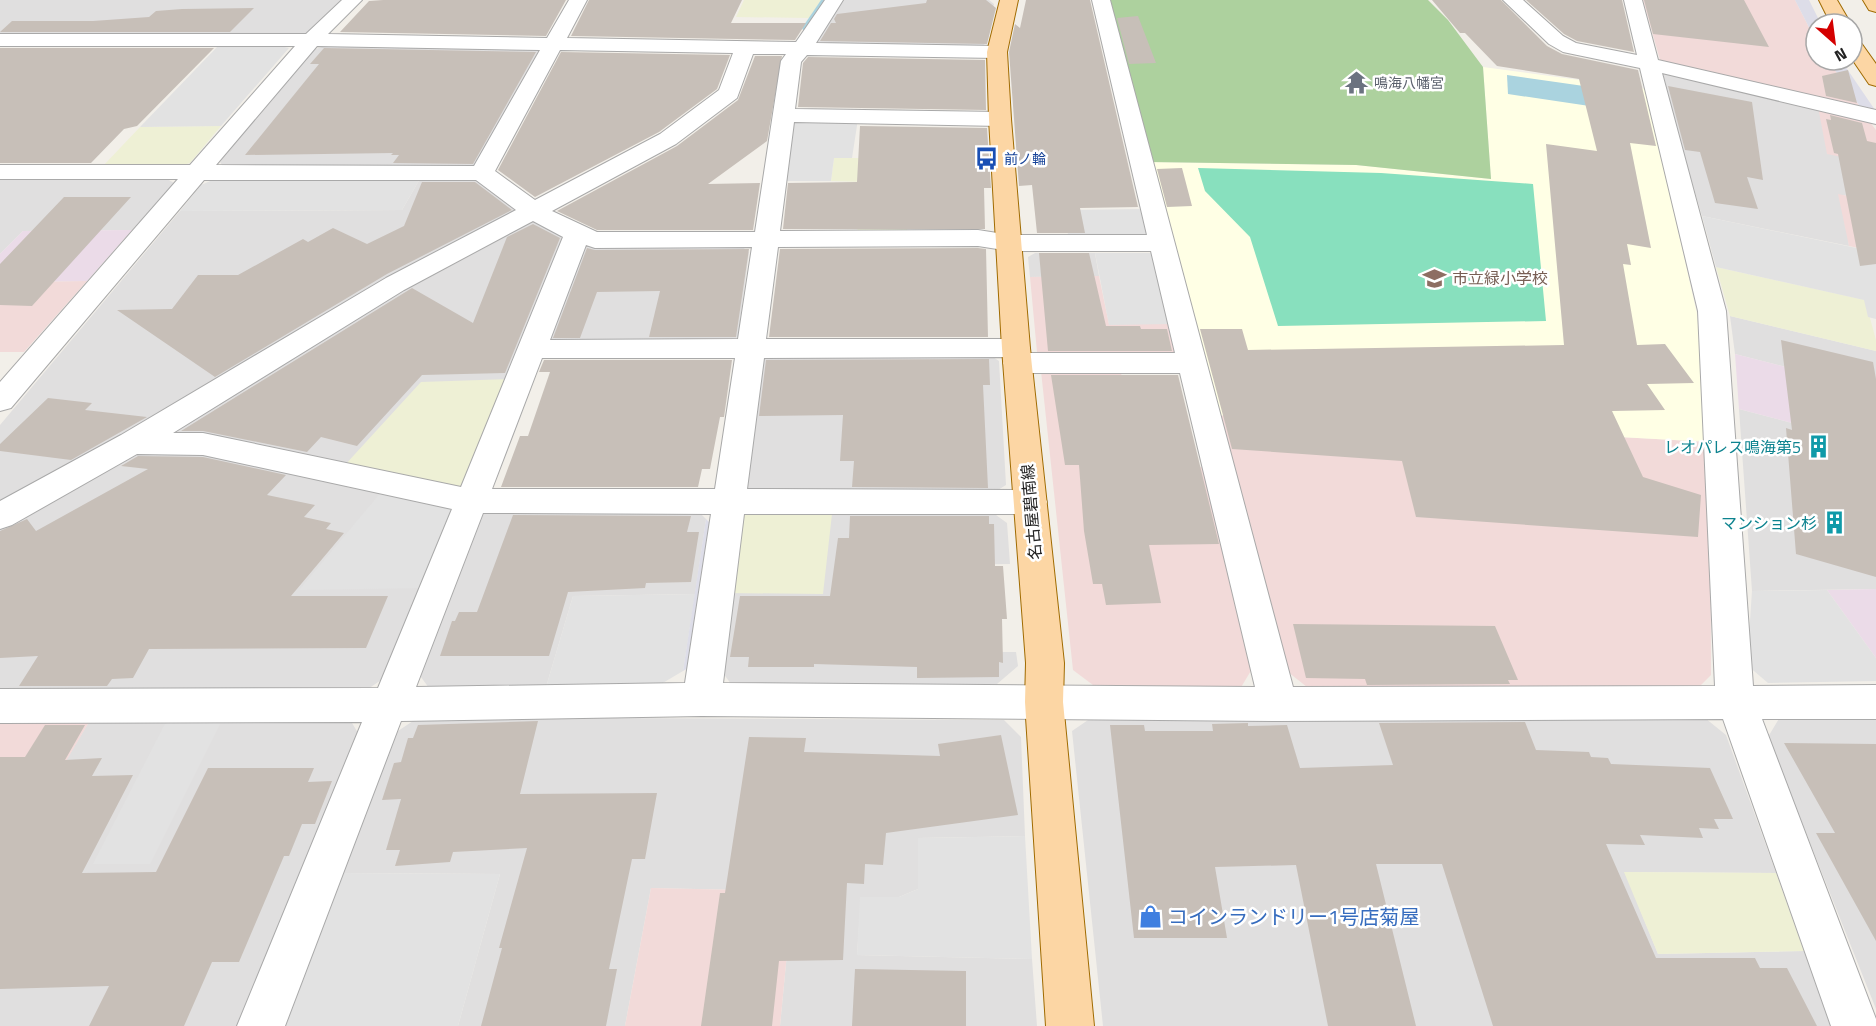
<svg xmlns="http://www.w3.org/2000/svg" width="1876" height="1026" viewBox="0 0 1876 1026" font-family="'Titillium Web','Noto Sans JP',sans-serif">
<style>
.residential{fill:#e0dfdf}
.commercial{fill:#f2dad9}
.industrial{fill:#ebdbe8}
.education{fill:#ffffe5}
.farmland{fill:#eef0d5}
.forest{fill:#add19e}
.pitch{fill:#88e0be}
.parking{fill:#e2e2e2}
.plaza{fill:#dddde8}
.water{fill:#aad3df}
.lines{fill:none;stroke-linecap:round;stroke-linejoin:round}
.stream{fill:#aad3df;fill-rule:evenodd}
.building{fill:#c7bfb8}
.minor-casing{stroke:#a9a9a9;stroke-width:2}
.major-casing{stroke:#a06b00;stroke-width:2}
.minor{fill:#fff;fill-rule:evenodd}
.major{fill:#fcd6a4;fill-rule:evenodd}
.labels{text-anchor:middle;stroke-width:5;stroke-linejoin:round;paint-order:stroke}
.far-worship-label{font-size:14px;fill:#5b616d;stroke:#fff;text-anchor:start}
.far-transit-label{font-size:14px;fill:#164399;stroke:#fff;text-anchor:start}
.education-label{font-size:16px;fill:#785e54;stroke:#fff;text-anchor:start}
.culture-label{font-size:16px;fill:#0d838f;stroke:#fff;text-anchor:end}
.street-label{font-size:16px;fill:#222;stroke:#fff}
.near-shop-label{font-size:20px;fill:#366cbe;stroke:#fff;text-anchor:start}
</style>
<rect width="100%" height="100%" fill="#f2efe9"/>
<path class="residential" d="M0 0H341L305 34 294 37H0Z
M839 0H989L994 4 984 46 816 45 812 42Z
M329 45 534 49 541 53 481 164 473 167 224 168 220 162 312 50Z
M1666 71 1818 107 1876 164V202L1842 195 1849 246 1702 216 1659 73Z
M162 176 174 183 132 230 23 231 0 254V177Z
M421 177 481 180 521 210 0 511V425L180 211 402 210Z
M532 217 565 236 510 379 344 466 163 438 398 285Z
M586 246H741L749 252 738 337 724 343H556L547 336 579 249Z
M1035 253H1095L1099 276 1030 277 1028 257Z
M1730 316 1876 351V390L1735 354Z
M775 353H987L999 361 1006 485 988 496 755 495 742 486 759 361Z
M1739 409 1876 445V589L1752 591Z
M198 450 383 490 426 588 390 674 365 691 0 694V521L124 452Z
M833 505 985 507 1007 523 1010 564 918 565 915 652H1016L1018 666 997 684H731L718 666 728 593Z
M497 508H695L706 519 695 594 573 596 546 687 429 688 418 673 477 517Z
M92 717 349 718 358 733 240 1026H0V870Z
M419 717 1004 720 1021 737 1025 836 918 838V889L899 897H861L857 955 1032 959 1037 1026H780L793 891 651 888 625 1026H458L500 874 340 873 395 733Z
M1780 717 1876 718V1009L1768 737Z
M1091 718H1705L1726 735 1776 873 1625 872 1658 954 1804 951 1831 1026H1103L1072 731Z"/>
<path class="commercial" d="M1643 0H1795L1816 41V60H1828L1861 108 1674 66 1660 60Z
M1818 107 1869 121 1876 130V164L1827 154Z
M1838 194 1876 202V252L1849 246Z
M1099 276 1109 324H1173L1181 353 1046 357 1037 352 1030 277Z
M87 281 24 352H0V282Z
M1120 368 1125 392 1126 467H1207L1255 664 1240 689 1097 688 1073 670 1041 371Z
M1216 415 1710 442 1711 675 1700 686 1307 687 1288 672Z
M0 717H92L2 870H0Z
M651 888 793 891 780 1026H625Z"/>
<path class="industrial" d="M132 230 87 281 0 282V254L23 231Z
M1735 354 1876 390V445L1739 409Z
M1876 589V658L1827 590Z"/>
<path class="education" d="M1483 67 1646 89 1697 314 1710 442 1216 415 1148 162 1356 165 1491 179Z"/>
<path class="farmland" d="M744 0H821L809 18 736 17Z
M221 126 190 163 180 166 102 167 140 127Z
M834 158H890L910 182 907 233H857L863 182 831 181Z
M1716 267 1865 300 1876 340V351L1730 316Z
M510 379 466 487 458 491 344 466 421 382Z
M756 504 833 505 823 594 728 593 738 517Z
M1624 872 1776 873 1804 951 1658 954Z"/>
<path class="forest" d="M1106 0H1428L1448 20 1483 67 1491 179 1356 165 1148 162Z"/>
<path class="pitch" d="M1198 168 1381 173 1533 184 1546 321 1278 326 1250 237 1205 191Z"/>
<path class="parking" d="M220 44H271L289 48 221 126 140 127Z
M801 119H858L852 158H834L831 181H783L790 123Z
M222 176 421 177 402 210 180 211 201 185Z
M1146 209 1147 234 1068 235 1065 210Z
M1702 216 1876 252V319L1868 317 1864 300 1716 267Z
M1095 253H1151L1157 256 1173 324 1109 325Z
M383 490 457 510 426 588 299 590Z
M1827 590 1876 658V681L1768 683 1747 665 1752 591Z
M695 594 683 671 656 687H546L573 596Z
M168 718H223L150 864H93Z
M1025 836 1032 959 857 955 860 897H899L918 889V838Z
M340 873 500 874 458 1026H284Z"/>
<path class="plaza" d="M1795 0H1809L1821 24H1816V41Z
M1828 60H1841L1875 110 1861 108Z
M706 519 713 526 688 668 683 671Z"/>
<path class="water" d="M1507 75 1619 91 1623 111 1508 94Z"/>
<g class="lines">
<path class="stream" d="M821 0H827L809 30H803L802 28Z"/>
</g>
<path class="building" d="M383 0H566L546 36 340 32 369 1Z
M589 0H742L731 23H806L795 40 571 36Z
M927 0H986L996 8 987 44 820 41 831 23H836L834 19 837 14 926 3Z
M1026 0H1090L1138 207 1080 208 1085 233H1037L1032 185 1019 186 1009 52 1015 24 1020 28Z
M1432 0H1501L1547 46 1562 54 1638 70 1656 146 1630 143 1651 248 1627 244 1631 265 1623 264 1637 345 1665 344 1694 383 1647 384 1665 410 1612 411 1643 477 1701 495 1698 537 1416 517 1402 461 1232 449 1200 329H1242L1248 350 1564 345 1546 144 1597 151 1579 79 1497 66 1465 33H1460Z
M1526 0H1622L1634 52 1577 41 1564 34Z
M1644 0H1744L1769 47 1653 34Z
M254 8 230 32H0L12 21H93L149 17 156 11 182 9Z
M1138 16 1156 63 1129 64 1117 18Z
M0 48H214L137 126 124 129 91 163H0Z
M324 48 536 52 473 164 393 163 399 155H391L393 153 245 155 319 64H310Z
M561 52 730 55 717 89 659 132 535 197 498 170Z
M755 56H782L767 141 708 184 760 183 753 230H597L557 211 677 146 738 100Z
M808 57 985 60 986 110 798 107 803 63Z
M1848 70 1857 103 1826 96 1822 76Z
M1668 86 1752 102 1763 180 1747 177 1758 209 1715 203 1700 152 1685 150Z
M1830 115 1862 123 1867 141 1876 143V264L1860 266 1838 154 1834 153 1826 119 1831 120Z
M860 126 987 128 991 188H984L985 229H783L788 183 857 182Z
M1182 168 1192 206 1167 207 1157 169Z
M422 182H475L512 210 387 274 215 377 117 310 172 309 198 275H238L303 239 308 242 333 228 367 244 404 226Z
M64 197H131L32 306 0 305V264Z
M533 224 560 238 505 373 422 375 357 446 321 437 307 452 203 431H181L412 288 473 323 507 237Z
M587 248 595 250 749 249 736 337H649L660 291 597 292 580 338H553Z
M978 248 986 249 988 337H769L780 249Z
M1039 253H1089L1106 326H1140L1141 329H1167L1172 351H1048Z
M1781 340 1873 362 1876 379V577L1796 554 1786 428 1792 430Z
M989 359 990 385H983L988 488 852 487 854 461H840L843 415 759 416 766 360Z
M544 360H732L724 417H720L710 469H702L698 487H501L520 436H528L550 372H539Z
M1051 375H1178L1219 544 1149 545 1161 603 1106 605 1102 584H1093L1084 531 1079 465H1065Z
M48 398 92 403 85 410 147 417 71 460 0 451V444Z
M138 456 203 457 286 475 267 495 315 505 304 517 331 523 326 529 344 533 291 596H388L366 648 149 649 133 678 112 679 107 686H19L38 656 0 658V531L27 519 36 531 148 469 121 466Z
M513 515 691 516 687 532H699L691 582 646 583 645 588 568 592 549 656H440L452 621H455L459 612H477Z
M850 516H989V524H994L995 566H1003L1007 619H1002L1003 663 999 662V677L917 678V667L814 664V667H748L749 657H730L740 596H830L838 538H849Z
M1293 624 1495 626 1518 680H1508L1510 684 1367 685 1365 679 1306 678Z
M538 721 520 794 657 793 645 859H632L609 969H617L606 1026H481L502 948H499L527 848 453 852 450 862 395 866 400 850H386L401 799 382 800 394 763 401 762 408 738H413L418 725Z
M1525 722 1536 750 1589 752 1591 757 1608 758 1611 764 1710 768 1733 819H1714L1719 829 1699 828 1703 838 1640 835 1645 845 1606 844 1656 958H1755L1760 968H1787L1817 1026H1493L1442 864H1376L1416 1026H1328L1296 865 1215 867 1227 938H1134L1110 725H1144L1145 731H1213L1212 724 1248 723V726L1287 725 1300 768 1393 765 1379 723Z
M45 725H85L65 760 102 758 92 776 133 775 82 873 156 872 208 768H314L308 782 332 781 315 824H302L289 856H284L239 962H212L184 1026H89L109 986 0 989V757H25Z
M1001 735 1018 815 886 833 883 865 865 864 864 884 847 883 843 960 779 961 772 1026H701L720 893H725L749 737 806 738 804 752 940 756 938 744Z
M1784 743 1876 744V941L1816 833H1835Z
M855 969 966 971V1026H852Z"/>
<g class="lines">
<defs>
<path id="minor" d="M342 0H362L328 34 547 38 569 0H587L567 38 796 42 825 0H843L816 43 997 46 1004 48 1007 52 1004 56 997 58 807 55 801 62 795 109 1000 112 1008 114 1011 119 1008 124 1000 126 794 122 780 231 978 230 1010 235H1147L1092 0H1110L1293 687 1715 686 1698 311 1640 68 1563 52 1549 44 1503 0H1523L1563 36 1576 43 1637 55 1624 0H1642L1658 60 1876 110V124L1662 73 1726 311 1753 686 1876 685V719H1762L1876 1019V1026H1831L1723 719 1278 721 702 716 401 721 285 1026H237L362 722 0 723V689L378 688 452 509 203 455 137 454 12 525 0 529V501L121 435 386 278 516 210 476 180H204L11 408 0 411V382L178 179H0V165H190L295 46H0V34H306ZM317 46 540 50 474 166 216 165ZM560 50 733 53 719 90 660 134 535 200 495 171ZM753 54H786L781 61 755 232H597L552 211 676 144 737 98ZM533 221 563 237 461 487 203 433H173L404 290ZM586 245 595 248 752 247 738 339 550 340ZM978 246 1010 251H1151L1175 353H1027L1030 348 1026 341 1016 339H766L778 247ZM1006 357 1003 363 1007 370 1017 373H1180L1255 687 723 683 744 514H1031L1043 511 1047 502 1043 493 1031 490 747 489 764 358ZM542 358H735L715 489H492ZM483 513 711 514 685 683 416 687Z"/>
<path id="major" d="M1000 0H1018L1007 52 1011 119 1030 348 1064 663 1063 702 1094 1026H1046L1025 702 1026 663 1002 348 989 119 987 52Z
M1819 0H1837L1851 24H1831Z
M1863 0H1876V12L1869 10Z
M1852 38 1859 40 1876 64V86L1869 84 1852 59Z"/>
</defs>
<use href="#minor" class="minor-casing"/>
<use href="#major" class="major-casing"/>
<use href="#minor" class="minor"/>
<use href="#major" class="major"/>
</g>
<defs>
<symbol id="temple-bare" viewBox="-9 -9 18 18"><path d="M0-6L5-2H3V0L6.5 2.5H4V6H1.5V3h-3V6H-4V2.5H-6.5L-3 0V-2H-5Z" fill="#6b7280" stroke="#fff" stroke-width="2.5" paint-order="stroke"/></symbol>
<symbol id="bus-bare" viewBox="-9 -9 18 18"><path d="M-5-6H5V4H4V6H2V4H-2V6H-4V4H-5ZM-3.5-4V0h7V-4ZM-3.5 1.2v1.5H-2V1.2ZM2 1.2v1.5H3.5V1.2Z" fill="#1a4fb4" stroke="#fff" stroke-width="2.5" paint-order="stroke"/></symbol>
<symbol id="school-bare" viewBox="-9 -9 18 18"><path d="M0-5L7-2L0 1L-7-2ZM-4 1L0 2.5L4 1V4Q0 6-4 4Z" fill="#8d6e63" stroke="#fff" stroke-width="2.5" paint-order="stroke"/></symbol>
<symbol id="building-bare" viewBox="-9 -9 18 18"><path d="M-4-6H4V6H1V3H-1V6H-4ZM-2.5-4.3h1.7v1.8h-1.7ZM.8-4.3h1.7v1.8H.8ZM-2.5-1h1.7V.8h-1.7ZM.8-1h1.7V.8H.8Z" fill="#0f9aa8" stroke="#fff" stroke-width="2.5" paint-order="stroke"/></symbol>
<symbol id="shop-bare" viewBox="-9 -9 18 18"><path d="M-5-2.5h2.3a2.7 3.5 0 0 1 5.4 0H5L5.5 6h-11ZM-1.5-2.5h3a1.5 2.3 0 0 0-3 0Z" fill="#3f7fe0" stroke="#fff" stroke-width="2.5" paint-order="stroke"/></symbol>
</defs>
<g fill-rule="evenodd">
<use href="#temple-bare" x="1340" y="66" width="33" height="33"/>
<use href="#bus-bare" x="970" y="142" width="33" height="33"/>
<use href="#school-bare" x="1418" y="262" width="33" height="33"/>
<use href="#building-bare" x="1802" y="430" width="33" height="33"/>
<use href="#building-bare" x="1818" y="506" width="33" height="33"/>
<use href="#shop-bare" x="1134" y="900" width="33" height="33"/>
</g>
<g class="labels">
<g class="far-worship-label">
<text x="1374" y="88">鳴海八幡宮</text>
</g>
<g class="far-transit-label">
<text x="1004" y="164">前ノ輪</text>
</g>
<g class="education-label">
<text x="1452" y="284">市立緑小学校</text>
</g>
<g class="culture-label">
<text x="1801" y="453">レオパレス鳴海第5</text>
<text x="1817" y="529">マンション杉</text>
</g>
<g class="street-label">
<text transform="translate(1031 512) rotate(-95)" y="6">名古屋碧南線</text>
</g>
<g class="near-shop-label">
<text x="1168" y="924">コインランドリー1号店菊屋</text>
</g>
</g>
<g transform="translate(1834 42) rotate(152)"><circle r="28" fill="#ffffff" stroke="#a7a7a7" stroke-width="1.5"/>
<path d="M0-4.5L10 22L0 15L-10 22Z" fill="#d40000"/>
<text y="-9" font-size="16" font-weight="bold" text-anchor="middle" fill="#222222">N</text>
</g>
</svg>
